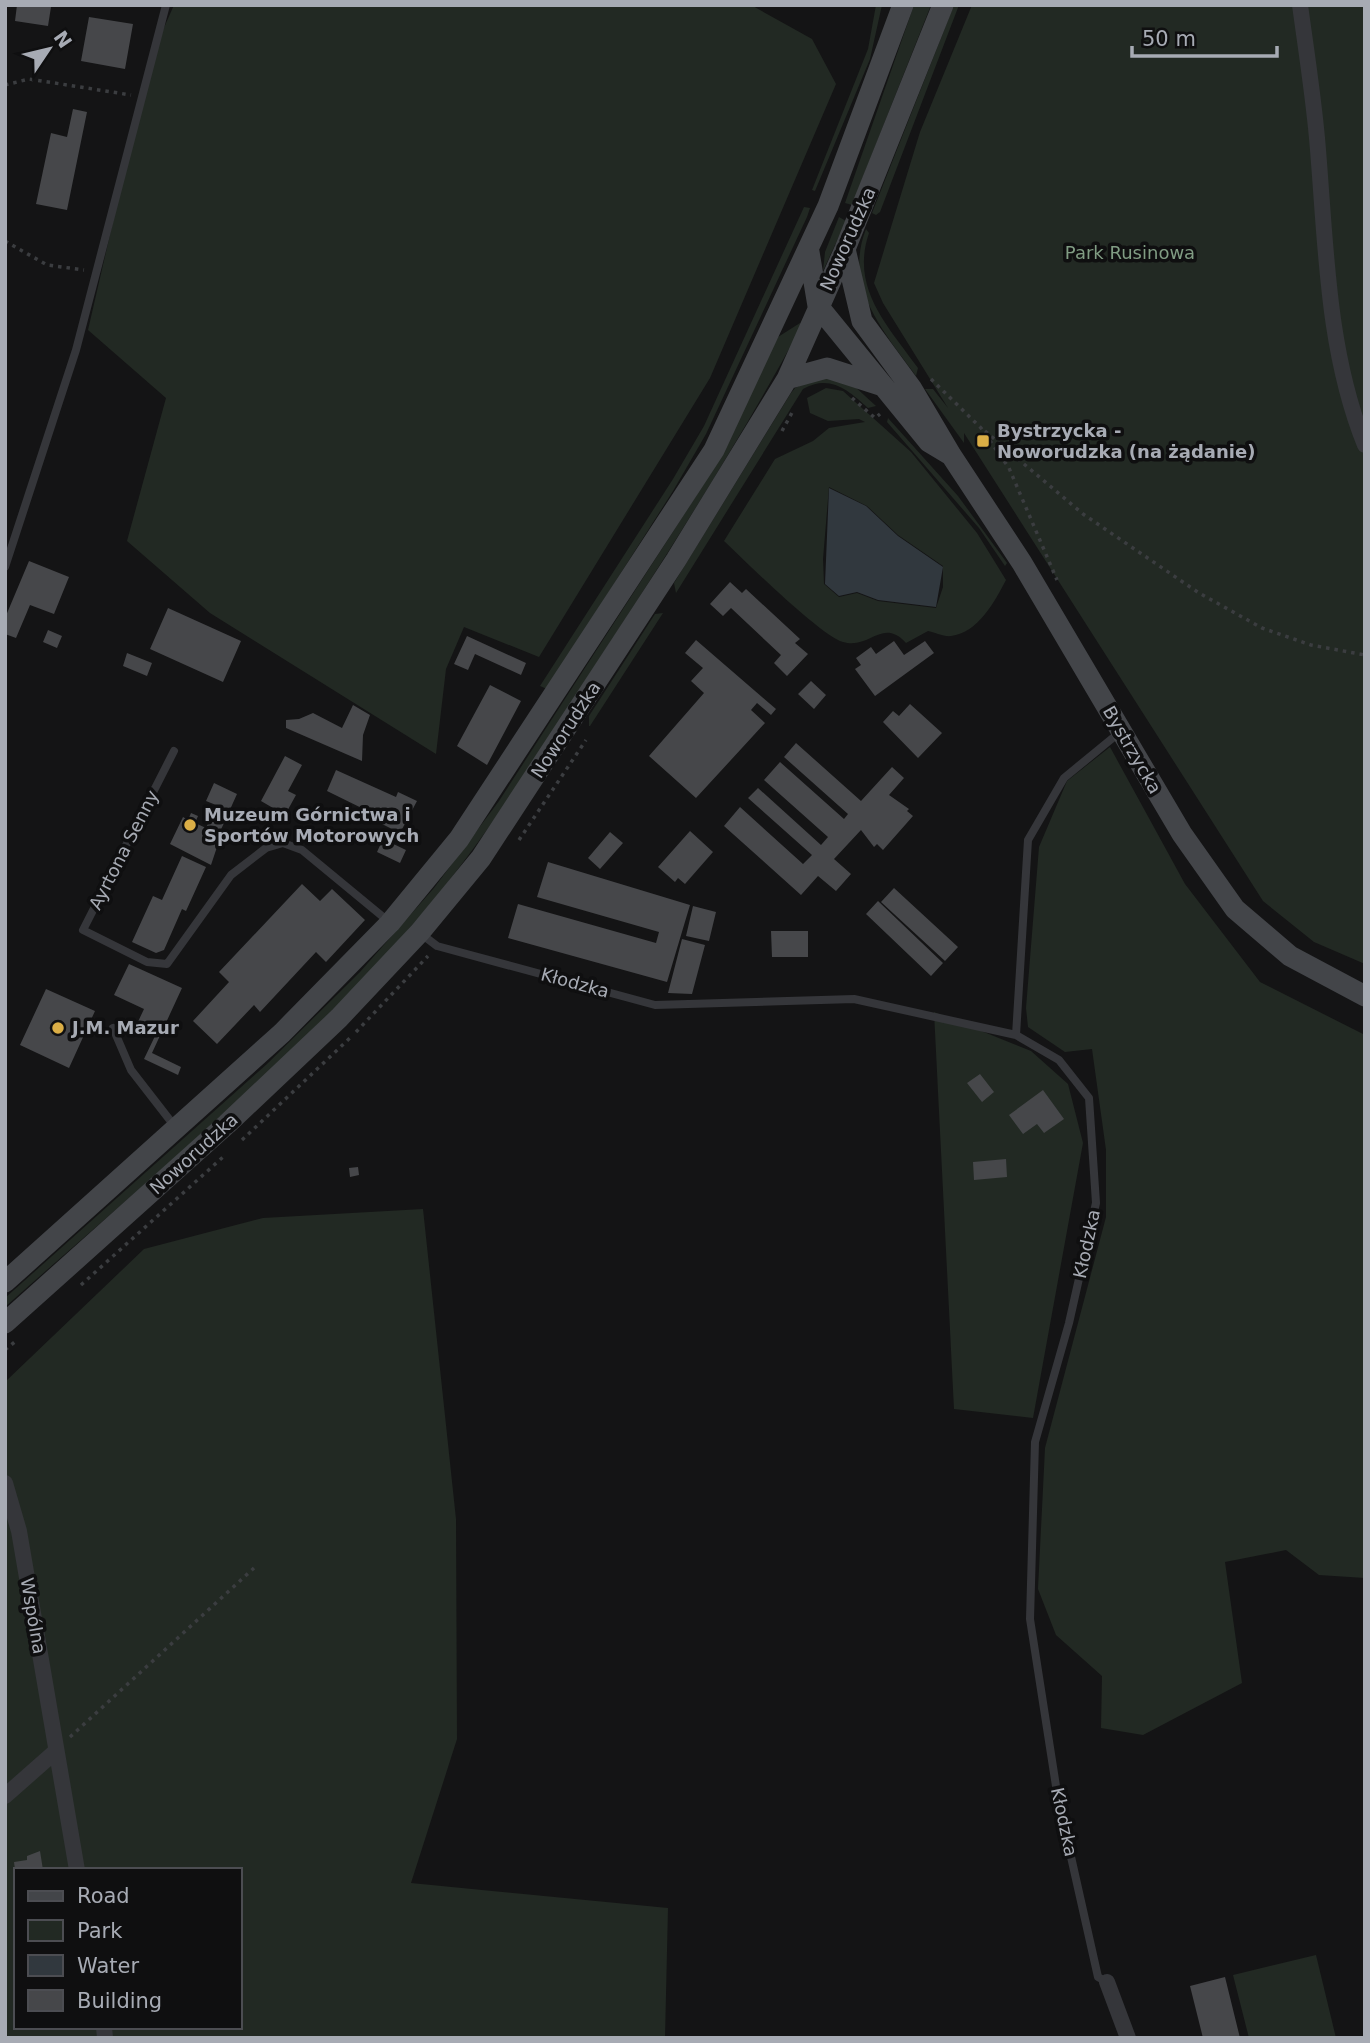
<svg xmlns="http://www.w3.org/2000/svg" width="1370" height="2043" viewBox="0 0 1370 2043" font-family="'DejaVu Sans',sans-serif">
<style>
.green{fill:#222923;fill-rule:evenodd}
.water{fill:#31383e}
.building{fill:#46474a}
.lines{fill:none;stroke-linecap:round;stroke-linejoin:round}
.path{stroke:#3b3d40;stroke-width:3.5;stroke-dasharray:3.5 5;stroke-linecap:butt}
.lane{stroke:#35363a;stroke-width:8}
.street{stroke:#35363a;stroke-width:16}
.secondary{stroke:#434549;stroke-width:21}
.poi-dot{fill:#dbae46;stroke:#0f0f10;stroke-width:2.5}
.labels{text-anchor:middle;stroke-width:7;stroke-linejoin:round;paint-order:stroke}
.street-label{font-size:18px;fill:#a7abb4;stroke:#0f0f10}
.park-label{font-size:18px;fill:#809c83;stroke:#0f0f10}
.poi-label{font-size:18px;font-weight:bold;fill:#a7abb4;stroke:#0f0f10;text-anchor:start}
</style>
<rect width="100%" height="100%" fill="#141415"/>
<path class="green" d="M174 5H751L812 39 836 84 710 378 539 657 464 627 446 669 436 754 210 613 127 541 166 398 88 330 151 57Z
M876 5H882L870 59 815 191 812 190 868 49Z
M914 5H931L852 205 845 203Z
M954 5H959L880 212 876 215 872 213Z
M972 5H1365V964L1314 942 1263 901 964 433V443L925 389H933L948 408 883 303 874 283 920 132Z
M804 207 810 208 807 217 706 434 673 491 547 689 540 686 673 479 704 426Z
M839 217 846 221 823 271 825 252Z
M866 229 869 233C850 288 888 326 918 368L916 376C884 332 843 287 866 229Z
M800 323 802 325C736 448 661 564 585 681 530 767 476 854 407 931 285 1068 142 1185 5 1307V1298L267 1064 360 972 434 888 499 801 696 496 778 337Z
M820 376 852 384 876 406 868 408C848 390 830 374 803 389L676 593 674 583 791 393 795 388Z
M826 388 843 391 911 452 977 533 1006 580C995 601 978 633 951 636 944 637 934 632 928 631L906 643C882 617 870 650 843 642 821 636 745 561 724 541L775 459 813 441 829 428 865 422 859 419 828 421 810 413 807 398ZM829 487 867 506 898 535 943 566V587L936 608 878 601 857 593 839 597 824 584 823 559Z
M888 418 958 496 1007 563 1005 566 979 528 887 422Z
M663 613 590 726H589V716L655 614Z
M1110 747 1185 884 1260 982 1365 1035V1578L1319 1575 1286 1550 1225 1562 1242 1683 1143 1735 1101 1728 1102 1676 1056 1635 1038 1589 1045 1448 1106 1217V1150L1092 1049 1065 1052 1028 1027 1026 1008 1039 847 1067 781Z
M934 1012 1031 1051 1068 1084 1083 1143 1033 1418 954 1409Z
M423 1209 456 1519 457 1739 411 1883 668 1908 665 2038H5V1382L144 1249 263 1218ZM16 1870H240V2027H16Z
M1316 1955 1336 2038H1249L1233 1975Z"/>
<path class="water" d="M829 488 866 506 898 536 943 567 936 607 878 600 857 592 839 596 825 584Z"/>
<path class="building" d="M17 5 51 7 48 26 15 21Z
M89 17 133 24 125 69 81 61Z
M73 109 87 112 67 210 36 204 51 133 67 137Z
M29 561 69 577 54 614 30 605 16 638 5 634V618Z
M730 582 742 593 746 589 800 639 795 643 808 654 787 676 774 663 781 655 731 608 723 616 710 604Z
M168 608 241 641 223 682 150 649Z
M48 630 62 636 57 648 43 642Z
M467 636 526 663 521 675 475 654 468 670 454 664Z
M696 640 776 709 771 715 757 703 751 710 765 723 696 798 649 756 704 693 691 681 703 668 685 653Z
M894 641 904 655 925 641 934 653 875 696 855 669 861 665 856 658 871 647 876 654Z
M127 653 152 663 147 676 123 666Z
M811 681 826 695 814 709 798 694Z
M490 685 521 701 487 765 457 746Z
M910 704 942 733 918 758 883 722 893 711 899 716Z
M353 705 370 715 363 735 362 761 286 728V720L299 719 313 713 342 728Z
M796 743 861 801 892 767 904 778 889 795 909 809 907 811 913 816 883 850 877 844 874 847 861 830 834 859 851 874 836 891 818 876 801 895 724 826 740 807 803 864 812 855 748 798 758 788 821 845 828 837 764 780 780 762 844 819 848 814 784 757Z
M285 756 302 765 288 791 296 795 285 815 261 801Z
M336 770 396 797 398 792 417 801 400 833 382 824 384 819 327 791Z
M214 783 237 794 219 834 223 829 211 865 170 844 183 817 188 820 191 813 198 816 195 823 206 828 216 805 206 801Z
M690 831 713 852 685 884 678 878 675 882 658 867Z
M610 832 623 843 600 869 588 858Z
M383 839 406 850 400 863 377 852Z
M182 856 206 867 186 911 182 909 164 950 156 953 132 942 153 896 162 900Z
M548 862 690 905 667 982 508 938 518 904 656 943 659 932 537 897Z
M302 884 320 901 332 889 365 920 326 962 316 952 260 1012 254 1005 217 1044 193 1021 229 982 219 972Z
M894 888 958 947 945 961 881 902Z
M878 901 943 963 931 976 866 914Z
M693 906 716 912 709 941 686 936Z
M771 931H808V957H772Z
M682 939 705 945 692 994 668 993Z
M129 964 182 988 152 1053 181 1067 178 1075 144 1059 155 1036 136 1026 144 1009 114 995Z
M46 989 95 1011 69 1068 20 1045Z
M980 1074 994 1092 982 1102 967 1083Z
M1043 1090 1064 1119 1044 1133 1037 1124 1023 1134 1009 1115Z
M1006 1159 1007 1177 974 1180 973 1162Z
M358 1167 359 1175 350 1177 349 1168Z
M40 1851 43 1870H15L14 1862 27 1860V1856Z
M1225 1977 1240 2038H1203L1190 1986Z"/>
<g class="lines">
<path class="path" d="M5 85 29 79 131 95
M5 241 47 265 84 270
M931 379 981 428 1009 468 1057 580
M852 398 875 418 880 414
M782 431 794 409
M985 431 1083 514 1199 593 1262 628 1311 645 1365 655
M519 840 586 740
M356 1032 428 956
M242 1140 351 1037
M81 1285 223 1157
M5 1350 17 1340
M70 1737 254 1568"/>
<path class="lane" d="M5 567 76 350 166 5
M174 751 83 930 147 962 167 964 231 875 266 848 283 843 302 850 388 921
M420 933 437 946 655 1005 854 999 1016 1035 1059 1060 1089 1098 1096 1203 1069 1323 1035 1442 1030 1619 1058 1799 1098 1977 1107 1982
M113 1028 131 1070 176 1128
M1016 1035 1028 840 1064 778 1120 732"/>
<path class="street" d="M1300 5C1306 49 1313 94 1317 138 1326 240 1326 349 1365 445
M5 1483 19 1531 77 1870
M5 1796 56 1751
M1107 1982 1128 2038
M104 2027 105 2038"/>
<path class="secondary" d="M845 249 862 321 912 389 951 455 1022 563 1182 834 1235 909 1290 956 1365 996
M809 252 818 306 929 442 949 454
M787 379 827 368 880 385
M5 1282 282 1033 390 923 459 839 714 450 828 206 903 5
M5 1323 227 1124 339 1018 420 932 481 858 676 560 787 379 845 249 943 5"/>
</g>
<g class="poi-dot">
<rect x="976" y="434" width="14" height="14" rx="3.5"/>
<circle cx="190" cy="825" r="7"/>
<circle cx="58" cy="1028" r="7"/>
</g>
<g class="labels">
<g class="street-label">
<text transform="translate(848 239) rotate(-66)" y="6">Noworudzka</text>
<text transform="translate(566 730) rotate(-57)" y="6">Noworudzka</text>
<text transform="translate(1132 750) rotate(60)" y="6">Bystrzycka</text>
<text transform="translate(124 850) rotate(-63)" y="6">Ayrtona Senny</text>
<text transform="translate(575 983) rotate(15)" y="6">Kłodzka</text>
<text transform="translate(194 1154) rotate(-42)" y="6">Noworudzka</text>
<text transform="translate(1087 1244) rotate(-78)" y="6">Kłodzka</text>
<text transform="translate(33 1616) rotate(80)" y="6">Wspólna</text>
<text transform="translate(1064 1822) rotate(78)" y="6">Kłodzka</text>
</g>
<g class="park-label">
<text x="1130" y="259">Park Rusinowa</text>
</g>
<g class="poi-label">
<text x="997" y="437">Bystrzycka -<tspan x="997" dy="21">Noworudzka (na żądanie)</tspan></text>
<text x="204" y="821">Muzeum Górnictwa i<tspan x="204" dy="21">Sportów Motorowych</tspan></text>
<text x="72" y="1034">J.M. Mazur</text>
</g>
</g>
<rect width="1370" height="2043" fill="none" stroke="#a7abb4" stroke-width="14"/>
<rect x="14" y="1868" width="228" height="161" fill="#0f0f10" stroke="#4c4d52" stroke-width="2"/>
<rect x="28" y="1891" width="35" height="10" fill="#434549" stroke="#4c4d52" stroke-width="2"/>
<text x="77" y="1903" font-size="21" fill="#a7abb4">Road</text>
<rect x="28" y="1920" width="35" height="21" fill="#222923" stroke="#4c4d52" stroke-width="2"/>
<text x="77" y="1938" font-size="21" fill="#a7abb4">Park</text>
<rect x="28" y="1955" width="35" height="21" fill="#31383e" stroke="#4c4d52" stroke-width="2"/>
<text x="77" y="1973" font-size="21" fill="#a7abb4">Water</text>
<rect x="28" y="1990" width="35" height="21" fill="#46474a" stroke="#4c4d52" stroke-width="2"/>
<text x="77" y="2008" font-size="21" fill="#a7abb4">Building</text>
<g transform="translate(49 49) rotate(55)" stroke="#0f0f10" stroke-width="5" paint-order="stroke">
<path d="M0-5L12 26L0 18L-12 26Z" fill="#a7abb4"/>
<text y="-10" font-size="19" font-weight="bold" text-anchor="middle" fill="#a7abb4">N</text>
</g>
<path d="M1132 46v10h145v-10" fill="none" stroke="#a7abb4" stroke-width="3.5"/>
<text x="1142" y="46" font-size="21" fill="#a7abb4" stroke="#0f0f10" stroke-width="5" paint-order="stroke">50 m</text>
</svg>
